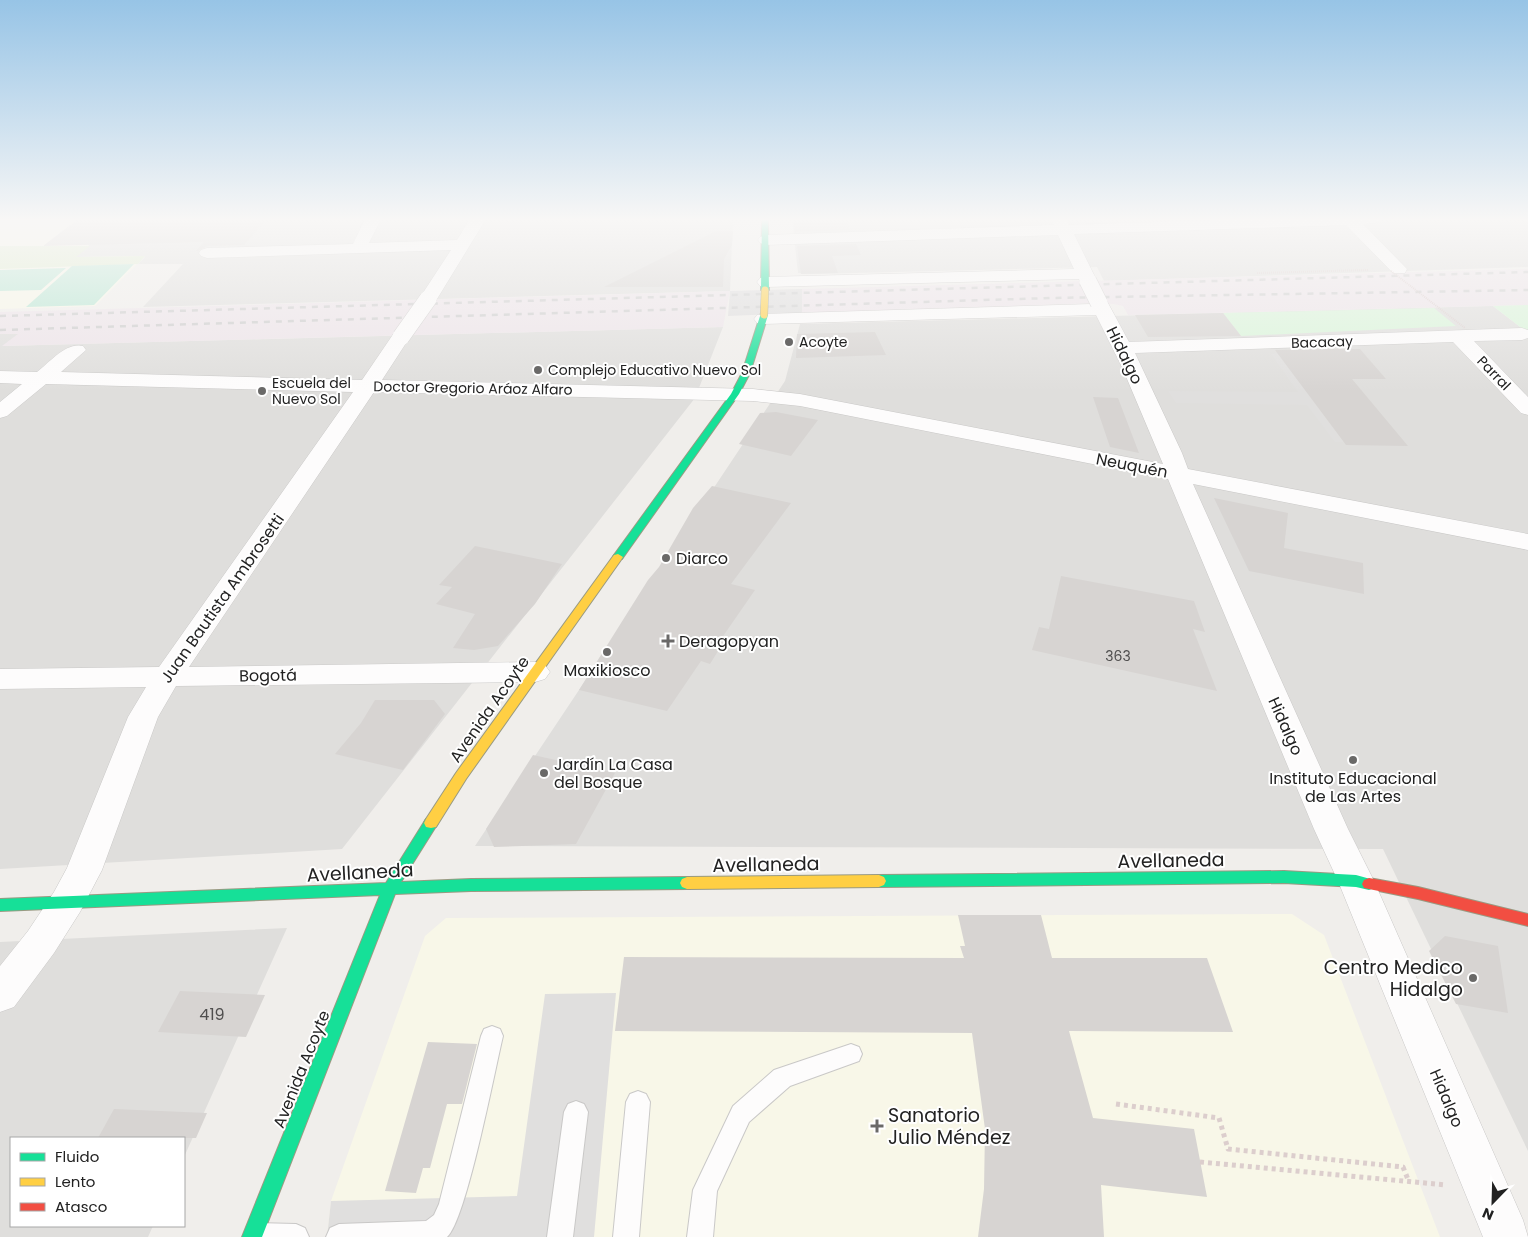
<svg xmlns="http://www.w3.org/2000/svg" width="1528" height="1237" viewBox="0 0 1528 1237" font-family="Poppins,sans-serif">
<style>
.residential{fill:#dfdedc}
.industrial{fill:#ede4e9}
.education{fill:#f8f7e8}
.religious{fill:#dededc}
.grass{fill:#ddeccb}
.park{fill:#daf5da}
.pitch{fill:#b7e6d2}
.parking{fill:#e0dfde}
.pier{fill:#dedddd}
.building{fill:#d7d4d2}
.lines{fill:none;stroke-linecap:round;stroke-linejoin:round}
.lane-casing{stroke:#c9c8c7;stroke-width:2}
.street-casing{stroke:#c9c8c7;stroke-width:1}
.fast-casing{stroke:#999a82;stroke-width:2}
.slow-casing{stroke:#999a82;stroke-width:2}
.jam-casing{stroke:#999a82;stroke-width:2}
.path-far1{stroke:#dccecd;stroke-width:2;stroke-dasharray:1 1;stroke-linecap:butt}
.path{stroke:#dccecd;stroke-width:5;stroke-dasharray:4 4;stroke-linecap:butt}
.lane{fill:#fdfcfc;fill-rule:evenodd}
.street{fill:#fdfcfc;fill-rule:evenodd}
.fast{fill:#16e098;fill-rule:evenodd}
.slow{fill:#ffcf43;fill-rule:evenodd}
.jam{fill:#f24e42;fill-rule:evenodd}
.rail{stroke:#ccc;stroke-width:2.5;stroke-dasharray:6 6;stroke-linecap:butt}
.street-bridge-casing{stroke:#c9c8c7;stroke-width:18;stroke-linecap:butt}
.slow-bridge-casing{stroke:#999a82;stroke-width:8;stroke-linecap:butt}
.path-bridge{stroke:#dccecd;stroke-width:2;stroke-dasharray:1 1;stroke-linecap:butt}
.street-bridge{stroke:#fdfcfc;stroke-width:17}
.slow-bridge{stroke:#ffcf43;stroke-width:7}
.poi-dot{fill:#6a6968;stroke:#fff;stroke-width:2}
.labels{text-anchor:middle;stroke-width:4;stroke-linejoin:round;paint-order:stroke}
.far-poi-label{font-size:14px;fill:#222;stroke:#fff;text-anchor:start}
.far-street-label{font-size:14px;fill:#222;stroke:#fff}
.number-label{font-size:14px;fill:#4f4e4e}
.street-label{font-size:16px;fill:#222;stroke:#fff}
.poi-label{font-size:16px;fill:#222;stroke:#fff;text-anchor:start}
.near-number-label{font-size:16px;fill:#4f4e4e}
.near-street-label{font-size:19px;fill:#222;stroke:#fff}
.near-poi-label{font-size:19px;fill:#222;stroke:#fff;text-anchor:end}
</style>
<rect width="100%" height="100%" fill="#f0eeeb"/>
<path class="residential" d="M177 219H733L730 291 143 307 183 264H138L145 257 137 256Z
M792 219H1528V267L1104 281 1097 267 812 274 798 273Z
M1493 306 1528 333V1151L1383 849 475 846 785 381 800 324Z
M723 327 695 398 342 849 0 869V334H19L3 346Z
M287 928 184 1157V1138H11V1226H153L148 1237H0V942Z"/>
<path class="industrial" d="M1528 269V305L1128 315 1123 306 1114 304 1099 303 802 313V289Z
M730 291 723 327 2 346 18 334H0V312Z"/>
<path class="education" d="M0 219H121L76 257 145 256 95 306 0 309Z
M1292 914 1324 935 1440 1237H327L331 1201 425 936 446 918Z"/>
<path class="religious" d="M121 219H177L137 256 75 257Z"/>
<path class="grass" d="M0 246H90L76 257 145 256 138 264 0 269Z"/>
<path class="park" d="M1528 305V333L1493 306Z
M1434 308 1456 326 1241 336 1223 313Z"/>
<path class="pitch" d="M134 264 94 305 26 307 72 266Z
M66 268 41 290 0 291V270Z"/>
<path class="parking" d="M1323 351 1399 443 1335 442 1307 405 1176 403 1168 391 1298 392 1271 354Z
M616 993 594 1237H327L331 1201 517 1196 545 994Z"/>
<path class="pier" d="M802 289V313L728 316 730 291Z"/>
<path class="building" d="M78 219H267L244 245 207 246 198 251H196L204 242 43 246Z
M793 219H845L850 230 795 232Z
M716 231H733L732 245 724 259 723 287H604Z
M856 244 861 255 832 256 838 273 801 274 797 246Z
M1223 313 1241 336 1148 337 1135 315Z
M875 332 886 355 796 358 797 334Z
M1327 349H1360L1386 379H1352L1408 446 1346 445 1275 350Z
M1093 397 1118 398 1139 453 1110 447Z
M776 412 818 420 791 456 739 444 760 413Z
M712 486 791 503 731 584 755 590 719 642 723 643 710 664 701 661 667 711 579 690 648 580 659 567 693 508Z
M1214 498 1288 513 1284 548 1363 563 1364 594 1249 571Z
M475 546 562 564 535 604 498 646 474 650 453 648 475 614 436 604 452 587 439 585Z
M1061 576 1194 601 1205 632 1193 629 1217 691 1032 650 1039 627 1049 629Z
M375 700H434L445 714 403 770 335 754 361 723Z
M533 755 615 773 576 844 494 847 486 829Z
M958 915H1041L1052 958H1207L1233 1032 1069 1031 1093 1118 1194 1129 1207 1197 1101 1185 1104 1237H978L984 1189 985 1129 972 1033 615 1031 624 957 964 958 960 946H965Z
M1445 936 1498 946 1508 1013 1456 1004 1429 951Z
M180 991 265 995 246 1037 158 1032Z
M428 1042 477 1044 462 1104H447L430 1168H423L416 1193 385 1191Z
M114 1109 207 1113 196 1138H98Z"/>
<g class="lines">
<defs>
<path id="lane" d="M492 1026 500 1029 503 1036C495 1069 466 1222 447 1237H326L330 1228 339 1224 426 1221 434 1215 439 1204 481 1036 484 1029Z
M851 1044 859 1047 862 1054 859 1061 790 1086 749 1122 717 1191 713 1237H687L693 1190 733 1106 774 1070Z
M638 1091 646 1094 650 1102 639 1237H613L626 1102 630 1094Z
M576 1101 584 1104 588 1112 573 1237H547L564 1112 568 1104Z
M256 1223 296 1224 305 1228 309 1237H244L247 1227Z"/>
<path id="street" d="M365 219H381L369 243 457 240 470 219H486L437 299 434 303 428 304 422 303 419 299 451 250 207 258 201 256 199 253 201 250 207 248 353 244Z
M1051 219H1067L1069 225 1245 219H1384L1381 222 1363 224 1407 269 1405 273H1393L1346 225 1074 234 1097 281 1094 285H1082L1079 279 766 287 760 286 757 282 760 278 766 277 1074 269 1058 235 766 245 760 243 758 240 760 237 766 235 1054 225Z
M1099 298 1105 299 1108 303 1129 342 1522 328 1528 330V338L1522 340 1474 341 1528 397V415L1521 413 1453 342 1135 353 1182 453 1188 469 1528 534V550L1193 484 1348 829 1374 881 1523 1220 1528 1237H1483L1338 881 1314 829 1168 479 800 406 753 401 374 392 189 667 535 662 545 665 550 672 545 679 535 682 176 686 158 717 102 870 80 912 54 953 14 1007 0 1012V966L28 931 54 892 67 868 128 717 146 687 0 689V669L159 667 353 392 46 384 7 416 0 418V402L22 384 0 383V371L37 372C50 362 66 342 83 346L86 350 61 372 362 380 394 333 401 331 408 333 410 337 382 380 753 389 800 394 1163 464 1122 367 1096 315 763 324 757 323 754 319 757 315 763 314 1091 304 1093 299Z"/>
<path id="fast" d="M762 219H768L769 290 765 292 761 290Z
M761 313 768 315 750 373 739 394 622 559H614L613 557 614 555 731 394 742 373Z
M431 818 436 819 438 823 401 882 471 879 687 877 692 879 694 883 692 887 687 889 471 891 395 894 262 1237H242L380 895 0 911V899L386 883 426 819Z
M1284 871 1356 875 1374 880 1376 884 1374 888 1369 890 1356 887 1284 883 879 887 874 885 872 881 874 877 879 875Z"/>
<path id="slow" d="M618 554 623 557 466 779 436 827 431 828 426 827 424 823 426 819 456 773 614 555Z
M879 875 884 877 886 881 884 885 879 887 687 889 682 887 680 883 682 879 687 877Z"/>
<path id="jam" d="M1369 878 1418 887 1528 914V926L1418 899 1364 888 1362 884 1364 880Z"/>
</defs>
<use href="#lane" class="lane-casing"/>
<use href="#street" class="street-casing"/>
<use href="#fast" class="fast-casing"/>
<use href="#slow" class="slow-casing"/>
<use href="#jam" class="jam-casing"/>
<path class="path-far1" d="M1257 273 1368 270"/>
<path class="path" d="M1116 1104 1219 1118 1228 1149 1403 1167 1409 1182
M1200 1162 1446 1185"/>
<use href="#lane" class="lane"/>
<use href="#street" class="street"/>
<use href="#fast" class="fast"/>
<use href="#slow" class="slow"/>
<use href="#jam" class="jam"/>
<path class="rail" d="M0 316 1528 272
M0 330 1051 298 1528 290"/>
<defs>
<path id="street-bridge" d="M1088 281 1099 303
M401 337 428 299"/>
<path id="slow-bridge" d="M764 315 765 290"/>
</defs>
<use href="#street-bridge" class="street-bridge-casing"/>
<use href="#slow-bridge" class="slow-bridge-casing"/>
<path class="path-bridge" d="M1391 271 1465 328"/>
<use href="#street-bridge" class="street-bridge"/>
<use href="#slow-bridge" class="slow-bridge"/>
</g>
<linearGradient id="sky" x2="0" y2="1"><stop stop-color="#97c4e6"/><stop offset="0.56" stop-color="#f8f7f6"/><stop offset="1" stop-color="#f8f7f6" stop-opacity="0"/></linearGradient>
<rect width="1528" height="392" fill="url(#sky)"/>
<g class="poi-dot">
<circle cx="789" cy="342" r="5"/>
<circle cx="538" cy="370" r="5"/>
<circle cx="262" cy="391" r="5"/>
<circle cx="666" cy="558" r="5"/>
<path d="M665.5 633.5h5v5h5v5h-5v5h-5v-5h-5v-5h5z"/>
<circle cx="607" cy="652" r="5"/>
<circle cx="1353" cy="760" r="5"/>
<circle cx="544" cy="773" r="5"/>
<circle cx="1473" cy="978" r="5"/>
<path d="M874.5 1118.5h5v5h5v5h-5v5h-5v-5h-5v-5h5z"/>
</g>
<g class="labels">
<g class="far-poi-label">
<text x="799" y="347">Acoyte</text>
<text x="548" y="375">Complejo Educativo Nuevo Sol</text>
<text x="272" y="388">Escuela del<tspan x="272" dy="16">Nuevo Sol</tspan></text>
</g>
<g class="far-street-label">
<text transform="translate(1322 342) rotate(-2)" y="5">Bacacay</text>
<text transform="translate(1494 373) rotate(46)" y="5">Parral</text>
<text transform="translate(473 388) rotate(1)" y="5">Doctor Gregorio Aráoz Alfaro</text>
</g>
<g class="number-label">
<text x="1118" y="661">363</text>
</g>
<g class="street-label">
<text transform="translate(1125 355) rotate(64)" y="6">Hidalgo</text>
<text transform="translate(1132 465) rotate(11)" y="6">Neuquén</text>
<text transform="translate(222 598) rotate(-55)" y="6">Juan Bautista Ambrosetti</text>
<text transform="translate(268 675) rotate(-1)" y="6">Bogotá</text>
<text transform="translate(489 709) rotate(-55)" y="6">Avenida Acoyte</text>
<text transform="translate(1286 726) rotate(66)" y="6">Hidalgo</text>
<text transform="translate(301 1069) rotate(-68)" y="6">Avenida Acoyte</text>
<text transform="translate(1447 1098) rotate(67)" y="6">Hidalgo</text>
</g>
<g class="poi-label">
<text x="676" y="564">Diarco</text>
<text x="679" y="647">Deragopyan</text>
<text x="607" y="676" text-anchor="middle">Maxikiosco</text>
<text x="554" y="770">Jardín La Casa<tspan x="554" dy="18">del Bosque</tspan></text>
<text x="1353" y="784" text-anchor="middle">Instituto Educacional<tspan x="1353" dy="18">de Las Artes</tspan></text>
</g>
<g class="near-number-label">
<text x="212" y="1020">419</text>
</g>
<g class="near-street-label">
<text transform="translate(1171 860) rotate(-1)" y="7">Avellaneda</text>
<text transform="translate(766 864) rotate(-1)" y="7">Avellaneda</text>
<text transform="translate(360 872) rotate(-3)" y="7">Avellaneda</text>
</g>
<g class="near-poi-label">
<text x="1463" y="974">Centro Medico<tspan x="1463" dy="22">Hidalgo</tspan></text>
<text x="888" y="1122" text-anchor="start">Sanatorio<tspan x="888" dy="22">Julio Méndez</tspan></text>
</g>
</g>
<rect x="10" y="1137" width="175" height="90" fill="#ffffff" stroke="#a7a7a7"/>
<rect x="20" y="1153" width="25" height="8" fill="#16e098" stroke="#a7a7a7"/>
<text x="55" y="1162" font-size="15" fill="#222222">Fluido</text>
<rect x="20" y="1178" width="25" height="8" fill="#ffcf43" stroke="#a7a7a7"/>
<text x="55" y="1187" font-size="15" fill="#222222">Lento</text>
<rect x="20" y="1203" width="25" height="8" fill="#f24e42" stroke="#a7a7a7"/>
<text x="55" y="1212" font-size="15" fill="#222222">Atasco</text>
<g transform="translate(1493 1202) rotate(203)" stroke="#ffffff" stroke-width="4" paint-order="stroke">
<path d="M0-4L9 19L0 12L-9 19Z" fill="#222222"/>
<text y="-8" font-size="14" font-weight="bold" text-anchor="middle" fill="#222222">N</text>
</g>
</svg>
